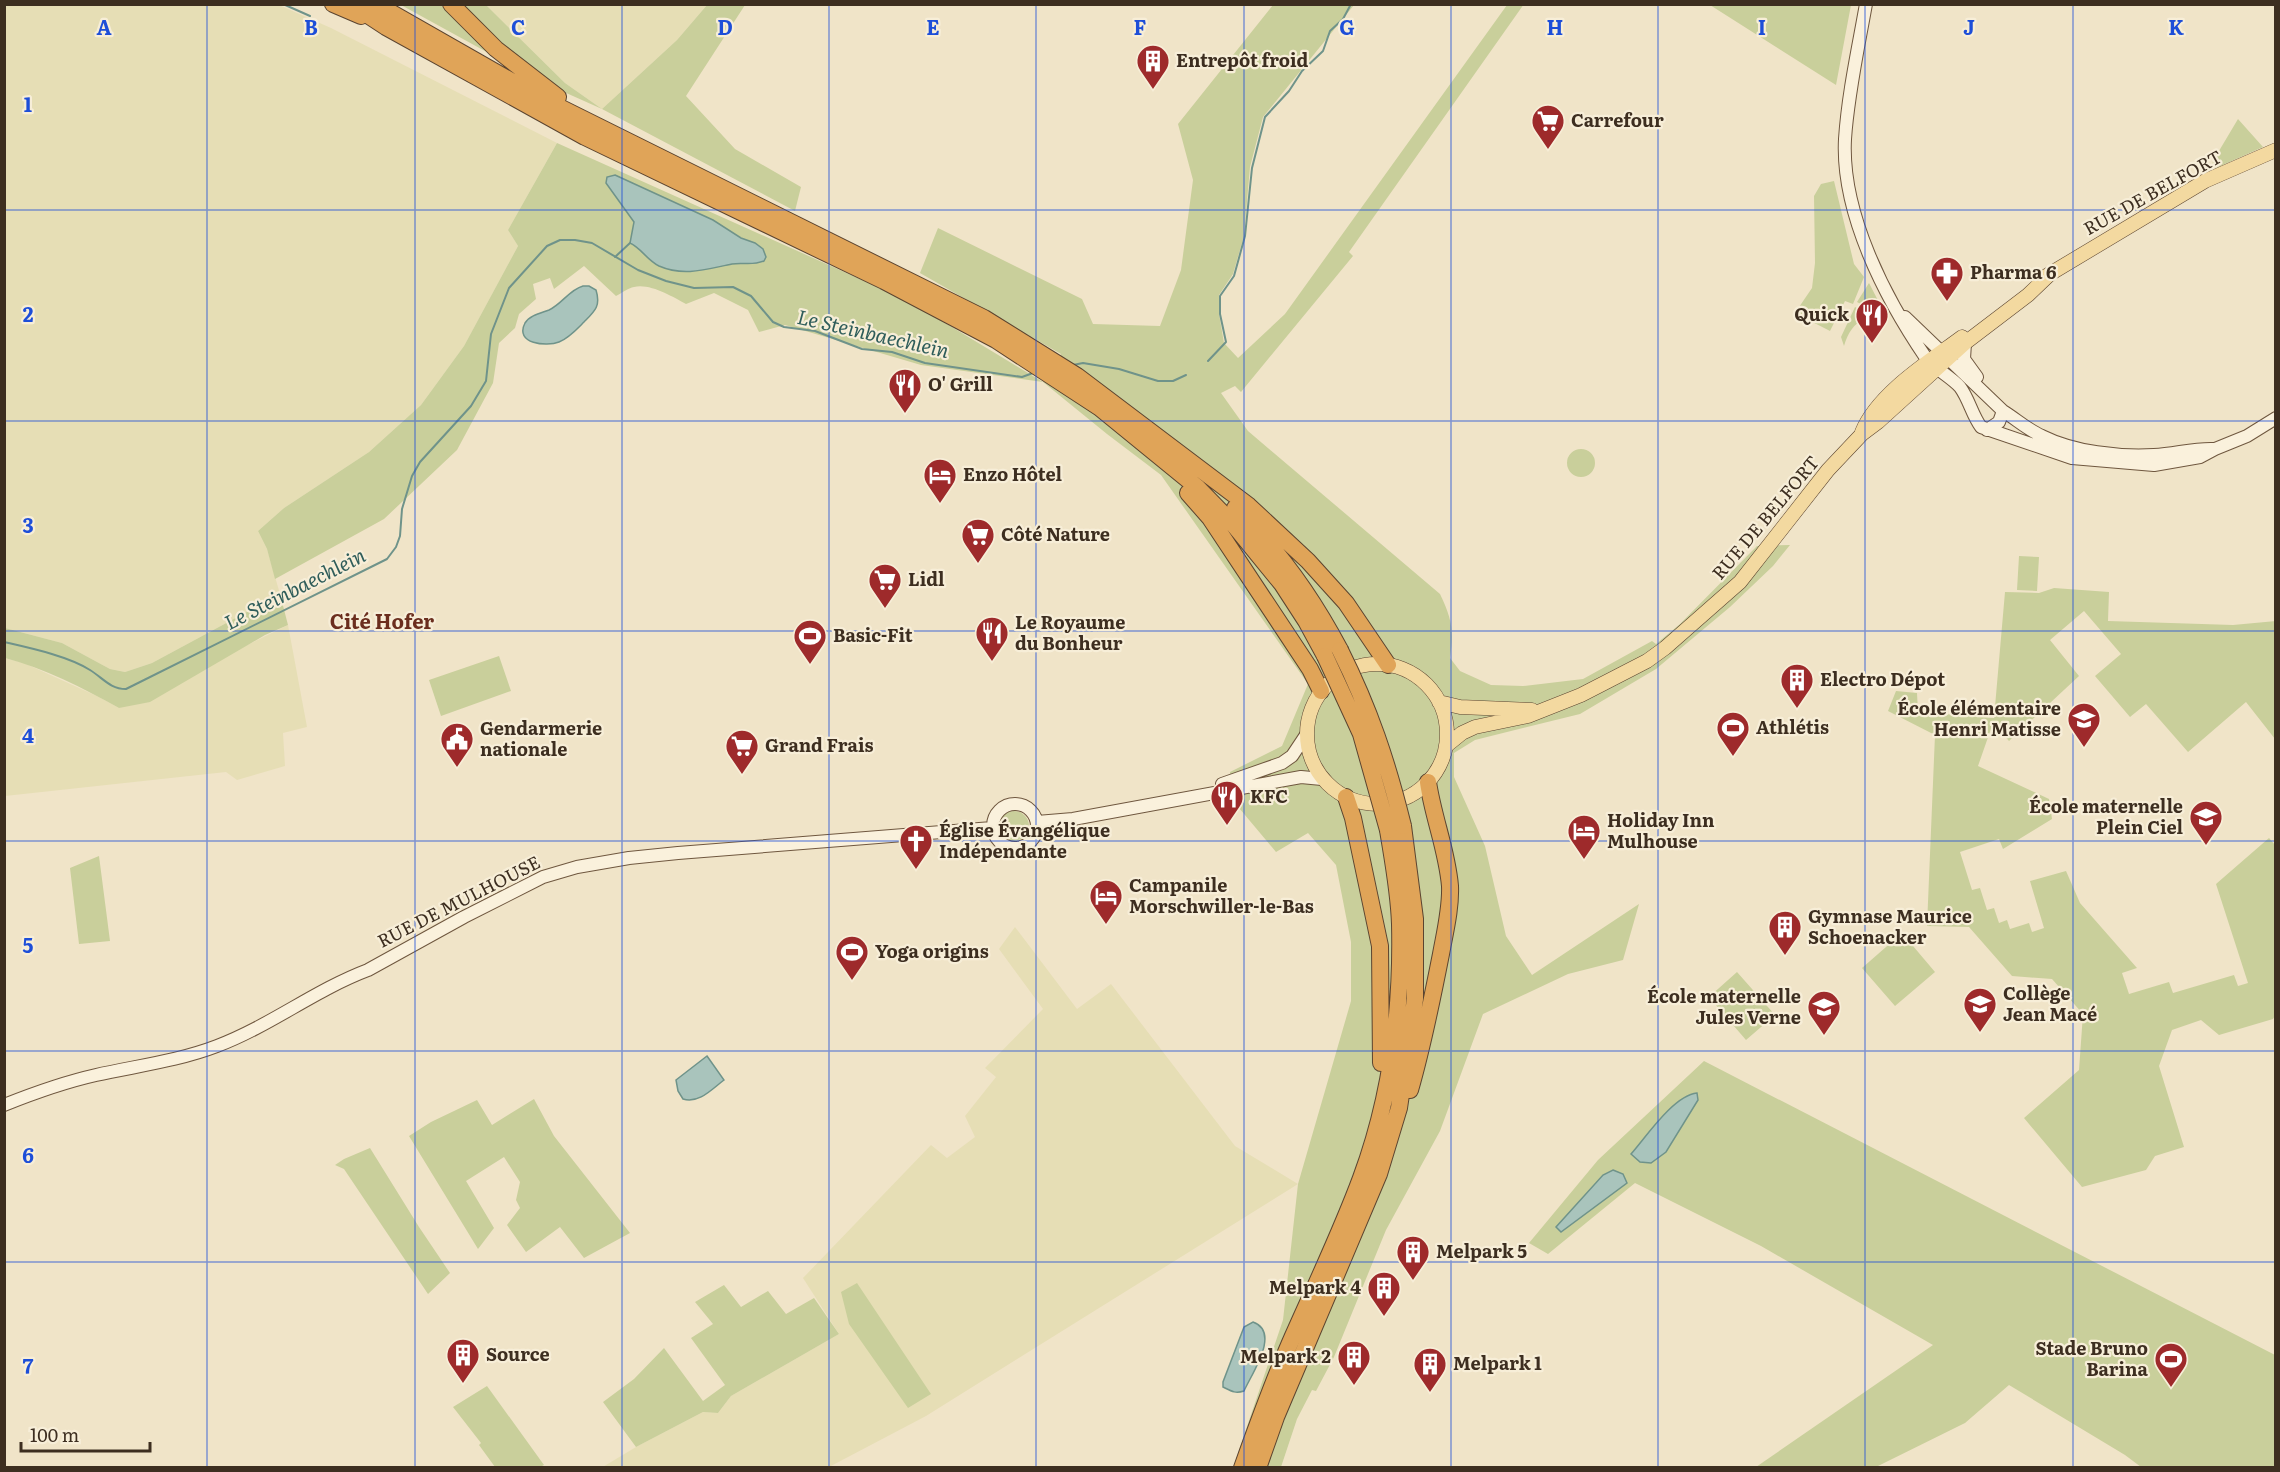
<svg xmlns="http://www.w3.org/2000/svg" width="2280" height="1472" viewBox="0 0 2280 1472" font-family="Literata,serif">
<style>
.farmland{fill:#e6deb5}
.green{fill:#c9cf9b}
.water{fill:#a9c4bc;stroke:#6f938a;stroke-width:1.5}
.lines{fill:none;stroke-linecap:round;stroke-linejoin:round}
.stream{stroke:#6f938a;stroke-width:2}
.secondary-casing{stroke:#6f573f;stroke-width:14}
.primary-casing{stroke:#5b4430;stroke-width:15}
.highway-casing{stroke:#5b4430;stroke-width:18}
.secondary{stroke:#faf1dc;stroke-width:12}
.primary{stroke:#f3d9a0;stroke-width:14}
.highway{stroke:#e0a458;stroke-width:16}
.highway-bridge-casing{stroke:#5b4430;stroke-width:18;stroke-linecap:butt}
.highway-bridge{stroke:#e0a458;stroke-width:16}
.grid{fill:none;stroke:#1d4ed8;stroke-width:1.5;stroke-opacity:0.55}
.labels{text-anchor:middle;stroke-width:4.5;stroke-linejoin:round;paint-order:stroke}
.poi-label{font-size:18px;font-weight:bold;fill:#3d2e20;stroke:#f7eed8;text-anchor:start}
.street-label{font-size:18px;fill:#3d2e20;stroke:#f7eed8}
.water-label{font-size:20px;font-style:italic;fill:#2f5d5a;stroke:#f7eed8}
.neighbourhood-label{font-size:20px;font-weight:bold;fill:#6b2e1e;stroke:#f7eed8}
.grid-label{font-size:20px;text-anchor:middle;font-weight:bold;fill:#1d4ed8;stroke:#f7eed8;stroke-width:4.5;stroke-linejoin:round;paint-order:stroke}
</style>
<rect width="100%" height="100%" fill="#f0e4c8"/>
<path class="farmland" d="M4 5H279L331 28 557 143 508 230 518 246 464 346 421 405 369 452 284 508 258 531 267 549 280 594 152 663 125 672 110 669 62 643 5 628Z
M486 5H707L677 40 602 109 565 83Z
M288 625 307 727 283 733 285 766 237 780 226 772 5 796 4 658 24 663 99 697 119 708Z
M1015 927 1077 1009 1111 984 1235 1146 1298 1184 926 1416 829 1467 601 1468 636 1447 703 1412 718 1413 731 1396 839 1334 803 1278 931 1145 947 1158 975 1137 965 1116 996 1077 985 1068 1043 1009 999 949Z"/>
<path class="green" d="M1524 4 1349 252 1353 256 1241 392 1235 386 1221 393 1248 431 1440 594C1452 619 1454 631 1450 658L1460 671 1491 685 1523 686 1583 679 1652 641 1656 644 1680 624 1757 546 1790 545 1773 566 1730 607 1656 669 1580 714 1475 740 1454 753V777L1485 846 1506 936 1532 975 1639 904 1623 960 1568 974 1483 1014 1440 1131 1386 1230 1334 1357 1316 1391 1312 1390 1297 1419 1281 1467 1233 1468 1283 1320 1298 1184 1351 1001V942L1336 865 1308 833 1276 852 1229 796 1230 772 1282 746 1308 684 1161 475 1107 434 1043 382 921 365 785 325 759 332 748 310 714 293 686 304C673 297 650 283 634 287 628 288 622 293 616 296L584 266 554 289 550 278 533 284 536 299 519 314 515 328 499 343 493 383 457 450 384 519 275 579 267 549 258 531 284 508 369 452 421 405 464 346 518 246 508 230 557 143 909 301 1043 382 1061 354 920 273 938 228 1082 299 1093 324 1160 326 1181 270 1193 180 1178 124 1273 5H1354L1263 117 1250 167 1244 236 1233 274 1219 295V314L1224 343 1238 358 1285 314 1507 5Z
M401 5H441L494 56Z
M463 5H486L565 83 602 109 677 40 707 5H745L686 96 735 149 801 187 795 211 602 109 564 92 508 49Z
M1710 5H1851L1836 85Z
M2238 119 2263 147 2216 168 2212 167 2213 161Z
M1834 181 1854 264 1864 277 1853 304 1845 301 1830 331 1795 313 1812 288 1815 263 1814 196 1821 184Z
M1869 283 1887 318 1857 302Z
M1855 307 1871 315 1878 324 1866 318C1853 324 1848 333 1844 346L1841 337Z
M1567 463a14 14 0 1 1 28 0a14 14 0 1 1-28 0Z
M2019 556 2039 557 2037 591 2017 590Z
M2054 588 2109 592 2108 621 2233 625 2276 621 2275 739 2246 702 2188 752 2146 704 2130 717 2095 676 2121 654 2084 611 2050 640 2079 676 2009 741 1993 723 1978 766 2049 799 2052 819 2003 849 1999 839 1960 852 1972 890 1980 888 1987 910 1994 908 1999 923 2007 920 2010 929 2029 923 2032 932 2044 928 2030 881 2066 871 2080 903 2137 968 2122 973 2129 994 2169 982 2173 993 2234 975 2238 986 2248 983 2216 884 2269 838 2275 845 2276 1014 2273 1019 2219 1035 2201 1020 2172 1030 2159 1066 2184 1147 2155 1156 2146 1170 2082 1187 2024 1118 2079 1070 2083 1014 2052 979 2012 976 1969 927 1927 926 1935 735 1888 711 1896 691 1917 693 1918 712 1994 718 2005 592 2039 593Z
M280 594 288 625 265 635 150 702 119 708C83 688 44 668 5 658V628L62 643 110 669 125 672 152 663Z
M499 656 511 691 441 716 429 680Z
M999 826a15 15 0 1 1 30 0a15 15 0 1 1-30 0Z
M99 856 110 941 79 944 70 868Z
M1902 933 1935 972 1895 1006 1862 968Z
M1737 972 1775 1015 1746 1040 1709 997Z
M1704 1061 2275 1355V1467H2141L2125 1455 2009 1385 1965 1423 1876 1467H1756L1933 1345 1761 1246 1635 1183 1548 1254 1529 1243 1598 1160Z
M534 1099 554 1136 630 1233 584 1258 560 1227 526 1252 507 1225 520 1208 516 1200 520 1182 504 1157 466 1181 494 1228 478 1249 409 1136 431 1122 477 1100 492 1125Z
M370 1148 419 1227 450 1273 428 1294 344 1169 335 1165 344 1159Z
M857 1283 931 1394 908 1408 849 1324 841 1292Z
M724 1285 741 1307 768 1291 786 1314 814 1298 839 1334 731 1396 718 1413 703 1412 636 1447 603 1402 634 1379 664 1348 703 1401 725 1385 691 1338 713 1324 695 1302Z
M487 1386 544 1465 540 1467H495L479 1445 481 1443 453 1407Z"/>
<path class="water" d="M615 175 713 220 741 238 755 243 763 249 766 257 764 261C751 266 744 262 732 264 707 269 684 277 659 266 647 260 641 248 630 243L634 222 606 183 607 177Z
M583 286H589L596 290C601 306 595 311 584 322 577 329 569 338 559 342 547 347 514 344 525 323 530 315 541 313 549 310 562 304 569 290 583 286Z
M707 1056 724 1080C712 1089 699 1104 683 1099L678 1091 676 1080Z
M1697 1093 1698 1100 1666 1152 1651 1163 1640 1162 1631 1154C1646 1137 1674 1095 1697 1093Z
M1613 1170 1623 1174 1627 1183 1561 1232 1556 1227 1603 1175Z
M1253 1322C1281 1332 1252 1373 1244 1391 1235 1394 1231 1391 1223 1387V1382L1244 1327Z"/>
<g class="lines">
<path class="stream" d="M283 4 310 16
M615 257 630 243
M1208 361 1226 342 1220 314V296L1234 276 1245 236 1252 168 1265 117 1289 91 1302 71 1323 51 1330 31 1343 19 1351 4
M1073 365 1083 363 1119 369 1158 381H1173L1186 375
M4 642C30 648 68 656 90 670 103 678 110 689 126 689L387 559 396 547 400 536 402 509 412 476 420 462 471 406 486 381 491 334 509 288 547 246 560 240H575L592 243 638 270 666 281 694 288 733 287 751 296 773 322 784 327 815 331 862 349 892 352 925 363 1022 377 1033 373"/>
<defs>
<path id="secondary" d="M1866 4C1858 49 1848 94 1845 139 1841 213 1885 298 1926 358 1931 366 1951 377 1960 387 1969 399 1972 415 1981 427L2072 458 2154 465 2200 457 2215 449 2247 436 2276 418
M1905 317 2003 411 1999 422 1987 430
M1965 343 1964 359 1977 377
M2003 411C2016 419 2028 430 2042 436 2074 452 2119 457 2154 455 2175 454 2194 448 2214 449
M1222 784 1282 763 1292 756 1306 735
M993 826a22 22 0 1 1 44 0a22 22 0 1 1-44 0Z
M1037 822 1073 819 1301 777 1322 779
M4 1105C34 1093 65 1082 96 1075 136 1066 178 1061 217 1046 270 1026 315 990 368 970L464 917 543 877 577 867 629 858 678 853 992 828"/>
<path id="primary" d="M2043 278 2205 181 2276 150
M1862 432C1878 393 1930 361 1962 337
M1307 734a70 70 0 1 1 140 0a70 70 0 1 1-140 0Z
M1439 702 1460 707 1532 710
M1446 746 1462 733 1475 727 1528 716 1581 695 1647 661 1665 648 1740 582 1828 470 1862 434 1878 422 1965 343 2028 295 2051 273"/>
<path id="highway" d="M333 4 361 16
M351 4 386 27 585 137 884 281 996 340 1100 408 1198 488 1233 524 1282 584 1306 621 1325 656
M376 4 541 98 984 318 1077 376 1249 506 1308 561 1346 603 1388 665
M451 4 496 49 558 97
M1188 493 1210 518 1310 669 1321 691
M1235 508C1278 549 1312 597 1340 650
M1346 797 1353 818 1380 946 1381 1063
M1410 1090C1423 1045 1432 1000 1441 954 1445 932 1451 908 1450 886 1447 850 1433 817 1428 782
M1242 1468C1258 1423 1274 1379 1293 1336 1316 1284 1341 1232 1361 1178 1391 1097 1402 1010 1400 924 1399 892 1393 861 1388 830
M1258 1468 1276 1417 1379 1174 1399 1108 1415 999V919L1403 826"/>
</defs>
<use href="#secondary" class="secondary-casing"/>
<use href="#primary" class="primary-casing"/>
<use href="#highway" class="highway-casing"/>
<use href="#secondary" class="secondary"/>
<use href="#primary" class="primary"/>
<use href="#highway" class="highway"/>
<defs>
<path id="highway-bridge" d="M1340 650C1370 710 1387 761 1403 826
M1325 656 1361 734 1388 830"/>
</defs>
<use href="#highway-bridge" class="highway-bridge-casing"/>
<use href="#highway-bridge" class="highway-bridge"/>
</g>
<path class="grid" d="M207 4V1468M415 4V1468M622 4V1468M829 4V1468M1036 4V1468M1244 4V1468M1451 4V1468M1658 4V1468M1865 4V1468M2073 4V1468M4 210H2276M4 421H2276M4 631H2276M4 841H2276M4 1051H2276M4 1262H2276"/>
<defs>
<symbol id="building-pin" viewBox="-11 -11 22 30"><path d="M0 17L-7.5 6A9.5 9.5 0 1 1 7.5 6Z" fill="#9e2a2b" stroke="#f7eed8"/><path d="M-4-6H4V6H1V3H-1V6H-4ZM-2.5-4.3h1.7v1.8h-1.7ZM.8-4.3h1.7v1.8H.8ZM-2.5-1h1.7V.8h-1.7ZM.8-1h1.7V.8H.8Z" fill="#fff"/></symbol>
<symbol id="supermarket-pin" viewBox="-11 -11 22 30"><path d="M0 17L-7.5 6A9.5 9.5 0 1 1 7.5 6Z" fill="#9e2a2b" stroke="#f7eed8"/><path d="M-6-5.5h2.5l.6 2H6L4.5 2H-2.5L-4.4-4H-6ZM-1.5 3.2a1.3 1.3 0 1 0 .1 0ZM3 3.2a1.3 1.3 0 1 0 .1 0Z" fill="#fff"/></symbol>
<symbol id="pharmacy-pin" viewBox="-11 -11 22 30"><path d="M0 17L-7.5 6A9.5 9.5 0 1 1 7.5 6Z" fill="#9e2a2b" stroke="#f7eed8"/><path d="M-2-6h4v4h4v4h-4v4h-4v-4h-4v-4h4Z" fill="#fff"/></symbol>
<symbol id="restaurant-pin" viewBox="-11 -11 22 30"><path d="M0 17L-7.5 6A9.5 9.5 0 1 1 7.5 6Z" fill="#9e2a2b" stroke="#f7eed8"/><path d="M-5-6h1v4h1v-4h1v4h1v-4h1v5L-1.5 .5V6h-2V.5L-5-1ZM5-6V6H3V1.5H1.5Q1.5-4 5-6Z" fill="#fff"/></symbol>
<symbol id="hotel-pin" viewBox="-11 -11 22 30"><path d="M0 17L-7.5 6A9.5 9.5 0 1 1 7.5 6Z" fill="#9e2a2b" stroke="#f7eed8"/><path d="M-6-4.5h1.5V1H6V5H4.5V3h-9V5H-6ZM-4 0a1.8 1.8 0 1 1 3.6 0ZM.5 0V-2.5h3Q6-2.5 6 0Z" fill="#fff"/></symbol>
<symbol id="stadium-pin" viewBox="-11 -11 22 30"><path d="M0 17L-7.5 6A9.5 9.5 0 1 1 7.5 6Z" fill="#9e2a2b" stroke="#f7eed8"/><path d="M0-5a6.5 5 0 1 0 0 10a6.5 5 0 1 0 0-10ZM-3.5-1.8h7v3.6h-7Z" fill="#fff"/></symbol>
<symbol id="school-pin" viewBox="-11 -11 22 30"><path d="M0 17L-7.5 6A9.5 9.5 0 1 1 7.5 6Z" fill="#9e2a2b" stroke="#f7eed8"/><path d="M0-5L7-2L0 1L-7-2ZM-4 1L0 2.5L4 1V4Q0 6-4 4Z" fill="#fff"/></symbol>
<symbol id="civic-pin" viewBox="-11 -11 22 30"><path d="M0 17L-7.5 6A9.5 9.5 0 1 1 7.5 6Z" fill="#9e2a2b" stroke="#f7eed8"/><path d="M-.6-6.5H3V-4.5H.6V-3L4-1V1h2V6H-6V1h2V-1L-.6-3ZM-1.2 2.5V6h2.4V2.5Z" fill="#fff"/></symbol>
<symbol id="church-pin" viewBox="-11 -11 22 30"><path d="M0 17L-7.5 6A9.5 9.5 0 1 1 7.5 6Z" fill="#9e2a2b" stroke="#f7eed8"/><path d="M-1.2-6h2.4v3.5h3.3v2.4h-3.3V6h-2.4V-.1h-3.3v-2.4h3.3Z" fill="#fff"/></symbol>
</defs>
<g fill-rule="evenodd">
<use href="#building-pin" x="1134" y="42" width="38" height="52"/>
<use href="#supermarket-pin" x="1529" y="102" width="38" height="52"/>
<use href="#pharmacy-pin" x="1928" y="254" width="38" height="52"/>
<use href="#restaurant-pin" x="1853" y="296" width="38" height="52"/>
<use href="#restaurant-pin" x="886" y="366" width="38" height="52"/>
<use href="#hotel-pin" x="921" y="456" width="38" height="52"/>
<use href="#supermarket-pin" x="959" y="516" width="38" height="52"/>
<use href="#supermarket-pin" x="866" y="561" width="38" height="52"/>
<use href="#restaurant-pin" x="973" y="614" width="38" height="52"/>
<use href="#stadium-pin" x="791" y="617" width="38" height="52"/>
<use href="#building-pin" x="1778" y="661" width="38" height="52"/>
<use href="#school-pin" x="2065" y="700" width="38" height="52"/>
<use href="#stadium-pin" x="1714" y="709" width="38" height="52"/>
<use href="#civic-pin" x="438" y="720" width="38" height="52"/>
<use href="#supermarket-pin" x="723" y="727" width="38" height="52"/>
<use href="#restaurant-pin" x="1208" y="778" width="38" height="52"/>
<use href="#school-pin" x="2187" y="798" width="38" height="52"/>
<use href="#hotel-pin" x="1565" y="812" width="38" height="52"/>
<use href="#church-pin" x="897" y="822" width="38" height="52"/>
<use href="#hotel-pin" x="1087" y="877" width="38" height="52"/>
<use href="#building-pin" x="1766" y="908" width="38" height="52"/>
<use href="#stadium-pin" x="833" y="933" width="38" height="52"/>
<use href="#school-pin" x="1961" y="985" width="38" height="52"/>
<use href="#school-pin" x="1805" y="988" width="38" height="52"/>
<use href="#building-pin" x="1394" y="1233" width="38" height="52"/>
<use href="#building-pin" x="1365" y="1269" width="38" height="52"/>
<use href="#building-pin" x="444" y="1336" width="38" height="52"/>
<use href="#building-pin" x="1335" y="1338" width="38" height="52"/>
<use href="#stadium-pin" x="2152" y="1340" width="38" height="52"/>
<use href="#building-pin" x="1411" y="1345" width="38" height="52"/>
</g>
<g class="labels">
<g class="poi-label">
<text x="1176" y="67">Entrepôt froid</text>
<text x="1571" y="127">Carrefour</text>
<text x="1970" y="279">Pharma 6</text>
<text x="1849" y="321" text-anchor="end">Quick</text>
<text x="928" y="391">O' Grill</text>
<text x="963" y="481">Enzo Hôtel</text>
<text x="1001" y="541">Côté Nature</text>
<text x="908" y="586">Lidl</text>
<text x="1015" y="629">Le Royaume<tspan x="1015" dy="21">du Bonheur</tspan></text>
<text x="833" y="642">Basic-Fit</text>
<text x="1820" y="686">Electro Dépot</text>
<text x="2061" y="715" text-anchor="end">École élémentaire<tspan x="2061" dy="21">Henri Matisse</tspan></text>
<text x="1756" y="734">Athlétis</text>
<text x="480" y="735">Gendarmerie<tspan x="480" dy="21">nationale</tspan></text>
<text x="765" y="752">Grand Frais</text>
<text x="1250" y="803">KFC</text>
<text x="2183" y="813" text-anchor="end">École maternelle<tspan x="2183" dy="21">Plein Ciel</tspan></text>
<text x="1607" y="827">Holiday Inn<tspan x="1607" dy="21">Mulhouse</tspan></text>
<text x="939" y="837">Église Évangélique<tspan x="939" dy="21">Indépendante</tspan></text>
<text x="1129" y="892">Campanile<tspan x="1129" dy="21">Morschwiller-le-Bas</tspan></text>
<text x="1808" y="923">Gymnase Maurice<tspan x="1808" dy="21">Schoenacker</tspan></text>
<text x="875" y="958">Yoga origins</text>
<text x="2003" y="1000">Collège<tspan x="2003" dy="21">Jean Macé</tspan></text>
<text x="1801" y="1003" text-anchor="end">École maternelle<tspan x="1801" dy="21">Jules Verne</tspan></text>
<text x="1436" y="1258">Melpark 5</text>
<text x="1361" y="1294" text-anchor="end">Melpark 4</text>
<text x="2148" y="1355" text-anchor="end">Stade Bruno<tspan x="2148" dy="21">Barina</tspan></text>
<text x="486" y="1361">Source</text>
<text x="1331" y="1363" text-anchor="end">Melpark 2</text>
<text x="1453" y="1370">Melpark 1</text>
</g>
<g class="street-label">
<text transform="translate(2153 193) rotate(-29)" y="6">RUE DE BELFORT</text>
<text transform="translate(1766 518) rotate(-50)" y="6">RUE DE BELFORT</text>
<text transform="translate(459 902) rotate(-27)" y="6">RUE DE MULHOUSE</text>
</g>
<g class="water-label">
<text transform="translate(873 334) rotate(13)" y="7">Le Steinbaechlein</text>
<text transform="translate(295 589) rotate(-27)" y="7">Le Steinbaechlein</text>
</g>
<g class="neighbourhood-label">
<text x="382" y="629">Cité Hofer</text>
</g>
</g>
<g class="grid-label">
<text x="104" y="35">A</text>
<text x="311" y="35">B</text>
<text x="518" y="35">C</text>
<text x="725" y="35">D</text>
<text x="933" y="35">E</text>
<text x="1140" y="35">F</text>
<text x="1347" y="35">G</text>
<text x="1555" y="35">H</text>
<text x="1762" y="35">I</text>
<text x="1969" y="35">J</text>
<text x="2176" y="35">K</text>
<text x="28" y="112">1</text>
<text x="28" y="322">2</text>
<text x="28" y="533">3</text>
<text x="28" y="743">4</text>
<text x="28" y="953">5</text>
<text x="28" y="1163">6</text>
<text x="28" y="1374">7</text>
</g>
<rect width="2280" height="1472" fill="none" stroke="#3d2e20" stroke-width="12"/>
<path d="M21 1442v9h129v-9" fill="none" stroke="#3d2e20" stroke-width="3"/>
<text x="30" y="1442" font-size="18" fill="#3d2e20" stroke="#f7eed8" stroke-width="4.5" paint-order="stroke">100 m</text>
</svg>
